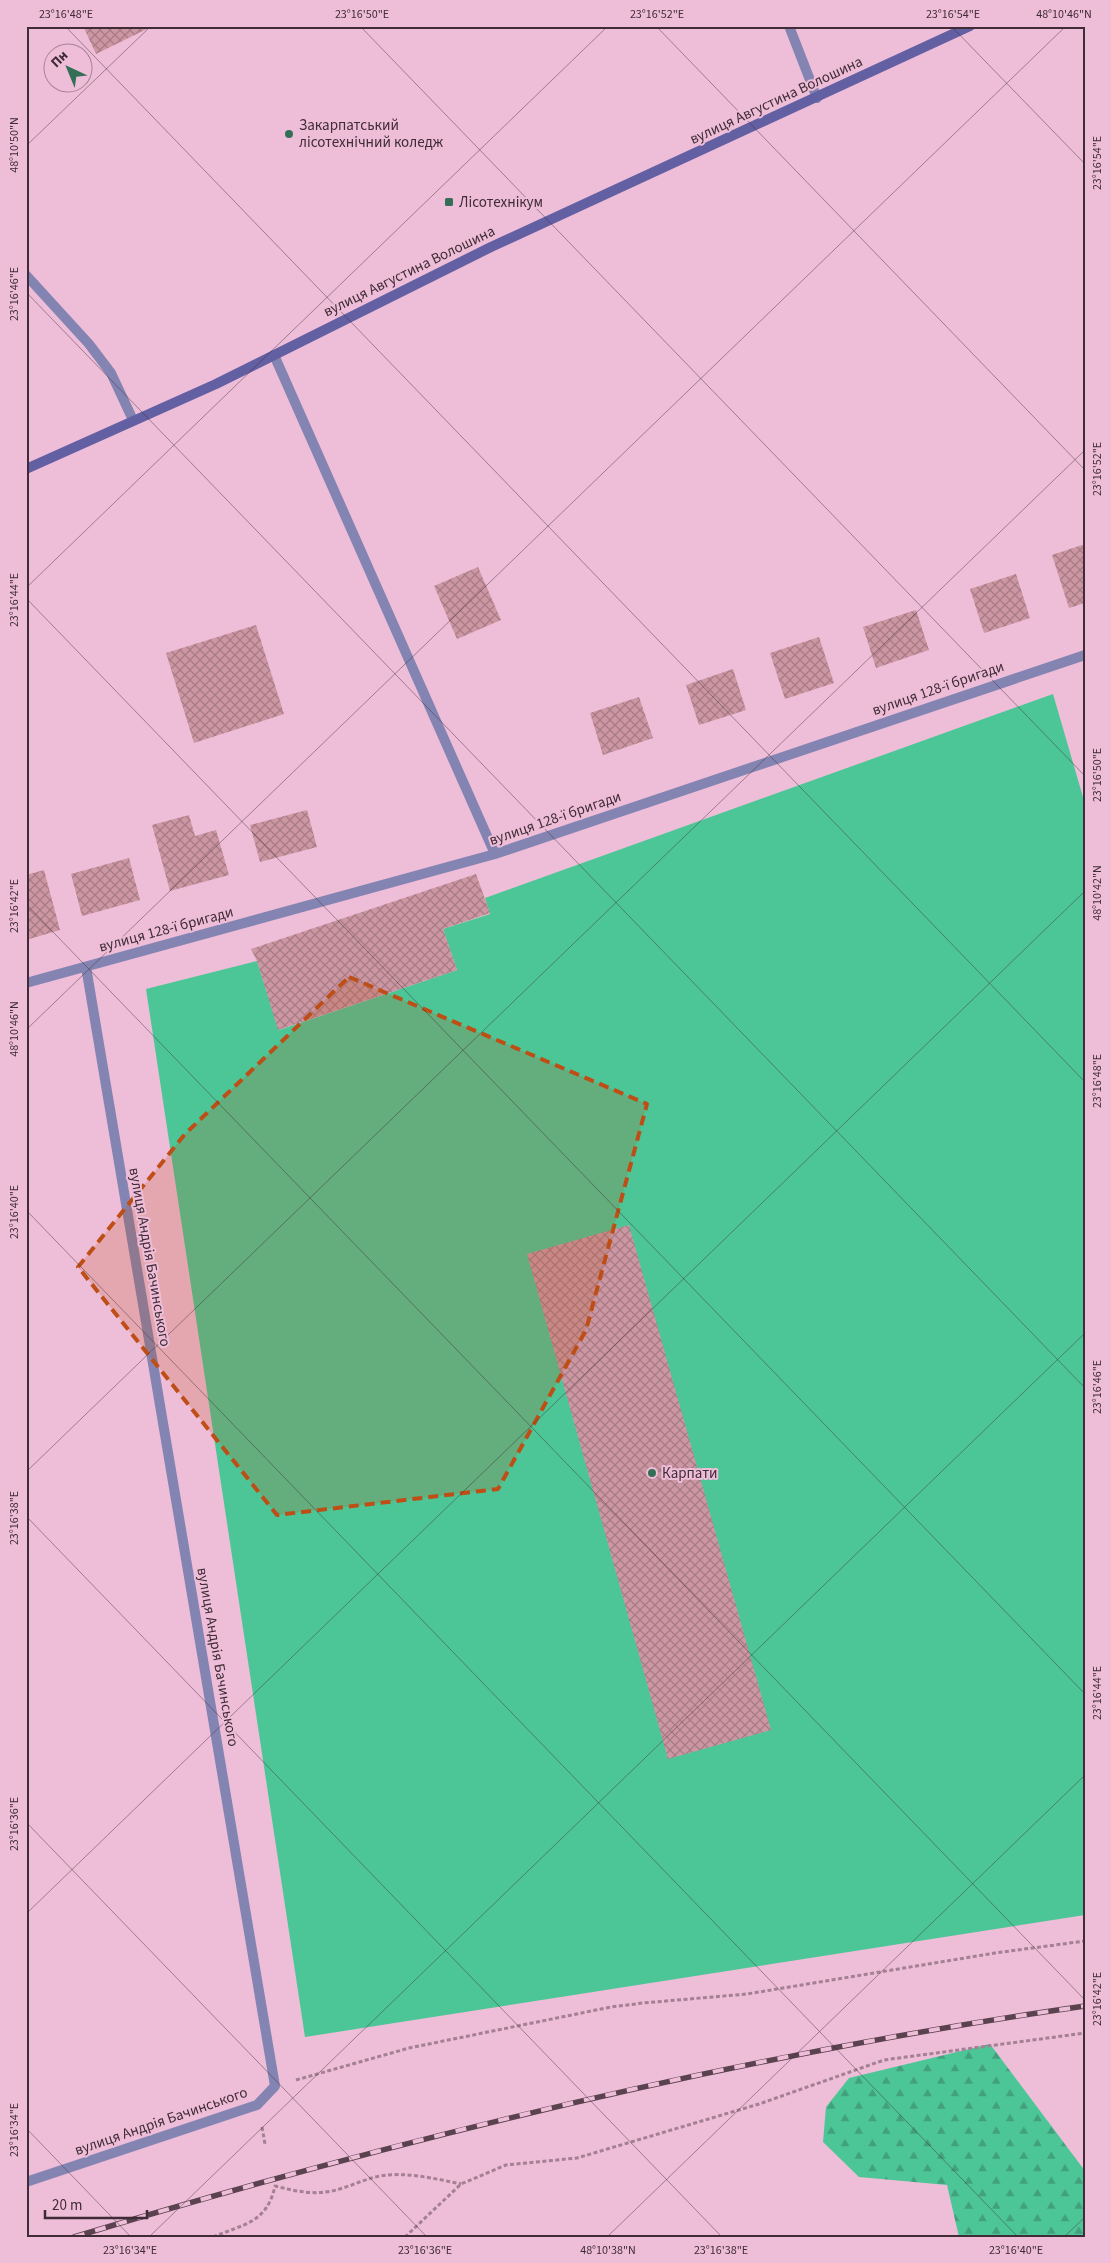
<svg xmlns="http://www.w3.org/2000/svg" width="1111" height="2263" viewBox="0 0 1111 2263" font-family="'Source Sans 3',sans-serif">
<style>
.forest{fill:url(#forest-firs)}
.park{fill:#4dc697}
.building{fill:url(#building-cross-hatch)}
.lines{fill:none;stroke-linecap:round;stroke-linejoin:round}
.path{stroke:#a48094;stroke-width:3;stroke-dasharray:4 2.5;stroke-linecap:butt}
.minor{stroke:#8484b2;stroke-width:10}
.secondary{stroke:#625fa3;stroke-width:10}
.rail-casing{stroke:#5a424f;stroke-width:5.5}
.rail{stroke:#eebdd8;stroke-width:4;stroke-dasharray:11;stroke-linecap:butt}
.marked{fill:#be4e16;fill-opacity:0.2;stroke:#be4e16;stroke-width:4;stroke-dasharray:10 6;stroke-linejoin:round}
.ticks{fill:none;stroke:#3f2c36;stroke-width:1;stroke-opacity:0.45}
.poi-dot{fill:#356e56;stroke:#eebdd8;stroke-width:2}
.labels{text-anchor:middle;stroke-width:4;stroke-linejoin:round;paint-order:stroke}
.street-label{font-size:15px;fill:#3f2c36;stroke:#eebdd8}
.poi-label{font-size:15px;fill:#3f2c36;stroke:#eebdd8;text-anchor:start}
.neatline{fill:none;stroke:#3f2c36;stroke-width:2}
.ticks-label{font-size:12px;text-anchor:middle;fill:#3f2c36}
</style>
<defs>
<pattern id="forest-firs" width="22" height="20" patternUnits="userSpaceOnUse" patternTransform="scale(1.25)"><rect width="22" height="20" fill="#4dc697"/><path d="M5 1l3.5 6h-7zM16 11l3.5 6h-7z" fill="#41a17c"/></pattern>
<pattern id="building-cross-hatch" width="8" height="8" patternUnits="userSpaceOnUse" patternTransform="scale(1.25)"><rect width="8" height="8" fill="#cc97a2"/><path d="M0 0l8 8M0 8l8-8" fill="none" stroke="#a77b85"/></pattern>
</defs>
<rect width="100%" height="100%" fill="#eebdd8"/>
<path class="forest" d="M990 2044 1085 2171V2237H959L947 2185 859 2177 823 2142 826 2107 849 2078Z"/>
<path class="park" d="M1053 694 1085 804V1915L305 2037 146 989 257 961 279 1030 457 970 443 929 490 914 485 898Z"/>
<path class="building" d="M83 26H153L96 54Z
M1085 544V603L1069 608 1052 555Z
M478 567 501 620 457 639 434 586Z
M1016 574 1030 618 984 633 970 589Z
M916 610 929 650 876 668 863 627Z
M256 625 284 714 194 743 166 653Z
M819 637 834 683 785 699 770 653Z
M733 669 746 710 699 725 686 685Z
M639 697 653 738 603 755 590 713Z
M307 810 317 847 260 862 250 825Z
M189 815 195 836 216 830 229 875 170 891 152 825Z
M129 858 140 900 82 916 71 874Z
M44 870 60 930 26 940V875Z
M476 874 490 913 443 929 457 970 278 1030 257 961 251 949Z
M629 1225 771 1730 668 1759 527 1254Z"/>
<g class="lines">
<path class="path" d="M296 2080 409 2048 611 2007 643 2003 747 1994 995 1953 1085 1941
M262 2127 265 2144
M213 2237C244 2224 267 2223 275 2186 295 2191 312 2195 332 2191 351 2187 369 2176 388 2175 412 2173 437 2179 461 2184
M405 2237 461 2184 506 2165 577 2158 759 2104 884 2060 1085 2033"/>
<path class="minor" d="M789 26 817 98
M26 275 89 344 111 373 133 420
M274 355 495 854
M26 983 495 854 1085 655
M26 2182 257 2105 275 2086 86 967"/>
<path class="secondary" d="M26 469 216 384 491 247 970 26"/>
<defs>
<path id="rail" d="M74 2237C405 2137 742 2055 1085 2006"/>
</defs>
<use href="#rail" class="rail-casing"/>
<use href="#rail" class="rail"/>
</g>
<path class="marked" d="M349 977 647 1104 586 1330 498 1489 277 1515 78 1267 185 1134Z"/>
<path class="ticks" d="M65 26 1085 1082M360 26 1085 776M656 26 1085 470M951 26 1085 164M26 146 151 26M26 292 1085 1388M26 588 608 26M26 598 1085 1694M26 904 1085 2000M26 1030 1066 26M26 1210 1018 2237M26 1472 1085 450M26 1516 722 2237M26 1822 427 2237M26 1914 1085 891M26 2128 131 2237M149 2237 1085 1333M607 2237 1085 1775M1064 2237 1085 2217"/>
<g class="poi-dot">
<circle cx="289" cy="134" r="5"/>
<rect x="444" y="197" width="10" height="10" rx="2.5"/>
<circle cx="652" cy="1473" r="5"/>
</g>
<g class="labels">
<g class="street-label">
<text transform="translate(776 100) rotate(-25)" y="5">вулиця Августина Волошина</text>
<text transform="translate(409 271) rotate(-26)" y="5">вулиця Августина Волошина</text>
<text transform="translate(938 688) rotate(-19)" y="5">вулиця 128-ї бригади</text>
<text transform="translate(555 818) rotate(-19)" y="5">вулиця 128-ї бригади</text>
<text transform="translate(166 929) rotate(-15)" y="5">вулиця 128-ї бригади</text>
<text transform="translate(150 1257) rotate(80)" y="5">вулиця Андрія Бачинського</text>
<text transform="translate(218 1657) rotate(80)" y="5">вулиця Андрія Бачинського</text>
<text transform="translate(161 2121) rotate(-19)" y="5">вулиця Андрія Бачинського</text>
</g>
<g class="poi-label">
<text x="299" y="130">Закарпатський<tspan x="299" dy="17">лісотехнічний коледж</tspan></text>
<text x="459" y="207">Лісотехнікум</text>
<text x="662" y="1478">Карпати</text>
</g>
</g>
<rect width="1111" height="2263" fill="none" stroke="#eebdd8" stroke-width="55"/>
<g transform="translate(68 68) rotate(316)"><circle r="24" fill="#eebdd8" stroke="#a88397"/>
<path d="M0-4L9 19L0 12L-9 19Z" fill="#356e56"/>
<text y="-8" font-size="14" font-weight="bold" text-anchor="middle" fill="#3f2c36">Пн</text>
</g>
<path d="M45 2210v8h102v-8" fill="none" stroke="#3f2c36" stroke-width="2.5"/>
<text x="52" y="2210" font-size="15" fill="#3f2c36" stroke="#eebdd8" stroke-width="4" paint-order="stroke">20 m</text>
<rect x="28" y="28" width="1056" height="2208" class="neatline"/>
<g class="ticks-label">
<text x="66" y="18">23°16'48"E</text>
<text x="362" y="18">23°16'50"E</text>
<text x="657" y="18">23°16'52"E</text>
<text x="953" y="18">23°16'54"E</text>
<text x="1064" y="18">48°10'46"N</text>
<text transform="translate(14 145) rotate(-90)" y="4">48°10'50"N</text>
<text transform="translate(1097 163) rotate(-90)" y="4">23°16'54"E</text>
<text transform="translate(14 294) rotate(-90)" y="4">23°16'46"E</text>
<text transform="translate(1097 469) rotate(-90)" y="4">23°16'52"E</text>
<text transform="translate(14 600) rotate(-90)" y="4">23°16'44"E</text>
<text transform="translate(1097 775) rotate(-90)" y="4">23°16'50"E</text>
<text transform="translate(1097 893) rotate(-90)" y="4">48°10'42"N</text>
<text transform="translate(14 906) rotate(-90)" y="4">23°16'42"E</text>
<text transform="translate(14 1029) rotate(-90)" y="4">48°10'46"N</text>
<text transform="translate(1097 1081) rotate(-90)" y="4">23°16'48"E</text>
<text transform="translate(14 1212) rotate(-90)" y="4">23°16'40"E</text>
<text transform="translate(1097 1387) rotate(-90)" y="4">23°16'46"E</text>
<text transform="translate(14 1518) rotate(-90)" y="4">23°16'38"E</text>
<text transform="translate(1097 1693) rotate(-90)" y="4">23°16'44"E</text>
<text transform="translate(14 1824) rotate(-90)" y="4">23°16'36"E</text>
<text transform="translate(1097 1999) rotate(-90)" y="4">23°16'42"E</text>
<text transform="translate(14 2130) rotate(-90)" y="4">23°16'34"E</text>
<text x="130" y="2254">23°16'34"E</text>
<text x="425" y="2254">23°16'36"E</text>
<text x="608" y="2254">48°10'38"N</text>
<text x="721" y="2254">23°16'38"E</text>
<text x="1016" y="2254">23°16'40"E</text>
</g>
</svg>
